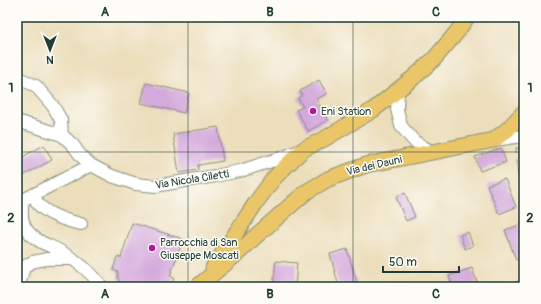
<svg xmlns="http://www.w3.org/2000/svg" width="541" height="304" viewBox="0 0 541 304" font-family="Pangolin,sans-serif">
<style>
.building{fill:#d4a9dc}
.lines{fill:none;stroke-linecap:round;stroke-linejoin:round}
.minor-casing{stroke:#868e78;stroke-width:14}
.major-casing{stroke:#868e78;stroke-width:17}
.minor{stroke:#fff;stroke-width:12}
.major{stroke:#ebc669;stroke-width:15}
.grid{fill:none;stroke:#1f3d34;stroke-width:1;stroke-opacity:0.55}
.poi-dot{fill:#b5179e;stroke:#fdfcf7;stroke-width:1.5}
.labels{text-anchor:middle;stroke-width:3;stroke-linejoin:round;paint-order:stroke}
.poi-label{font-size:11px;fill:#1f3d34;stroke:#fdfcf7;text-anchor:start}
.street-label{font-size:11px;fill:#1f3d34;stroke:#fdfcf7}
.neatline{fill:none;stroke:#1f3d34;stroke-width:1.5}
.grid-label{font-size:13px;text-anchor:middle;font-weight:bold;fill:#1f3d34}
</style>
<rect width="100%" height="100%" fill="#fdfcf7"/>
<filter id="ink" filterUnits="userSpaceOnUse"><feTurbulence type="fractalNoise" baseFrequency=".025" numOctaves="2"/><feDisplacementMap in="SourceGraphic" scale="8" xChannelSelector="R" yChannelSelector="G"/><feConvolveMatrix kernelMatrix="1 2 1 2 8 2 1 2 1" color-interpolation-filters="sRGB"/></filter>
<filter id="wash" filterUnits="userSpaceOnUse"><feTurbulence type="fractalNoise" baseFrequency=".012" numOctaves="4" result="noise"/><feDisplacementMap in="SourceGraphic" scale="16" xChannelSelector="R" yChannelSelector="G"/><feGaussianBlur stdDeviation="0.9" result="paint"/><feColorMatrix in="noise" values="0 0 0 0 0 0 0 0 0 0 0 0 0 0 0 0 0 1.4 0 .05"/><feComposite in="paint" operator="in"/></filter>
<g filter="url(#wash)">
<rect width="100%" height="100%" fill="#ecdebb"/>
<g id="blocks">
<path class="building" d="M319 80 327 94 316 99 328 120 308 131 296 110 303 107 298 98 302 95 300 91Z
M146 83 189 93 184 113 141 103Z
M218 127 223 161 198 165V170L179 173 173 134Z
M44 145 52 160 17 179V160Z
M501 148 506 162 480 171 475 157Z
M516 148H524V174L518 175Z
M505 179 516 207 499 214 487 185Z
M405 193 415 217 406 221 396 197Z
M132 223 183 239 170 276 174 278 171 287 162 286 161 287H122L121 285 118 278V272L113 270 117 257 121 258Z
M522 224 524 229V257L516 260 505 230Z
M468 232 473 246 465 249 460 235Z
M347 249 358 287H339L330 254Z
M276 261 297 263 295 287H273Z
M472 268 479 287H453L449 276Z
M524 279V287H516L514 283Z"/>
</g>
</g>
<g filter="url(#ink)">
<use href="#blocks" fill-opacity="0" stroke="#868e78" stroke-width="1"/>
<g class="lines">
<defs>
<path id="minor" d="M17 77 36 86 53 106 61 120 62 135
M398 91 397 109 401 126 414 141 432 152
M17 121 62 135 73 145 81 156 91 165 112 176 136 184 155 186 215 176 240 171 281 158 301 150
M494 140 524 136
M34 194C35 198 37 203 40 206 51 216 67 221 81 224
M23 200C19 221 24 233 43 243 49 246 55 248 60 251 76 260 91 272 102 287
M17 203 91 165
M20 282 24 267 32 262 46 259H71"/>
<path id="major" d="M213 268 257 201 274 178 293 159 304 149 324 139 373 110 413 78 434 59 457 32 467 17
M197 287 238 253 257 235 306 192 328 179 366 165 494 140 507 130 524 112"/>
</defs>
<use href="#minor" class="minor-casing"/>
<use href="#major" class="major-casing"/>
<use href="#minor" class="minor"/>
<use href="#major" class="major"/>
</g>
</g>
<path class="grid" d="M188 17V287M353 17V287M17 152H524"/>
<g class="poi-dot">
<circle cx="313" cy="111" r="4"/>
<circle cx="152" cy="248" r="4"/>
</g>
<g class="labels">
<g class="poi-label">
<text x="321" y="115">Eni Station</text>
<text x="160" y="246">Parrocchia di San<tspan x="160" dy="13">Giuseppe Moscati</tspan></text>
</g>
<g class="street-label">
<text transform="translate(374 165) rotate(-13)" y="4">Via dei Dauni</text>
<text transform="translate(192 179) rotate(-9)" y="4">Via Nicola Ciletti</text>
</g>
</g>
<rect width="541" height="304" fill="none" stroke="#fdfcf7" stroke-width="44"/>
<g transform="translate(50 50) rotate(180)" stroke="#fdfcf7" stroke-width="3" paint-order="stroke">
<path d="M0-3L7 15L0 10L-7 15Z" fill="#1f3d34"/>
<text y="-6" font-size="11" font-weight="bold" text-anchor="middle" fill="#1f3d34">N</text>
</g>
<path d="M383 266v6h76v-6" fill="none" stroke="#1f3d34" stroke-width="2"/>
<text x="389" y="266" font-size="12" fill="#1f3d34" stroke="#fdfcf7" stroke-width="3" paint-order="stroke">50 m</text>
<rect x="22" y="22" width="497" height="260" class="neatline"/>
<g class="grid-label">
<text x="105" y="16">A</text>
<text x="270" y="16">B</text>
<text x="436" y="16">C</text>
<text x="11" y="92">1</text>
<text x="530" y="92">1</text>
<text x="11" y="222">2</text>
<text x="530" y="222">2</text>
<text x="105" y="298">A</text>
<text x="270" y="298">B</text>
<text x="436" y="298">C</text>
</g>
</svg>
